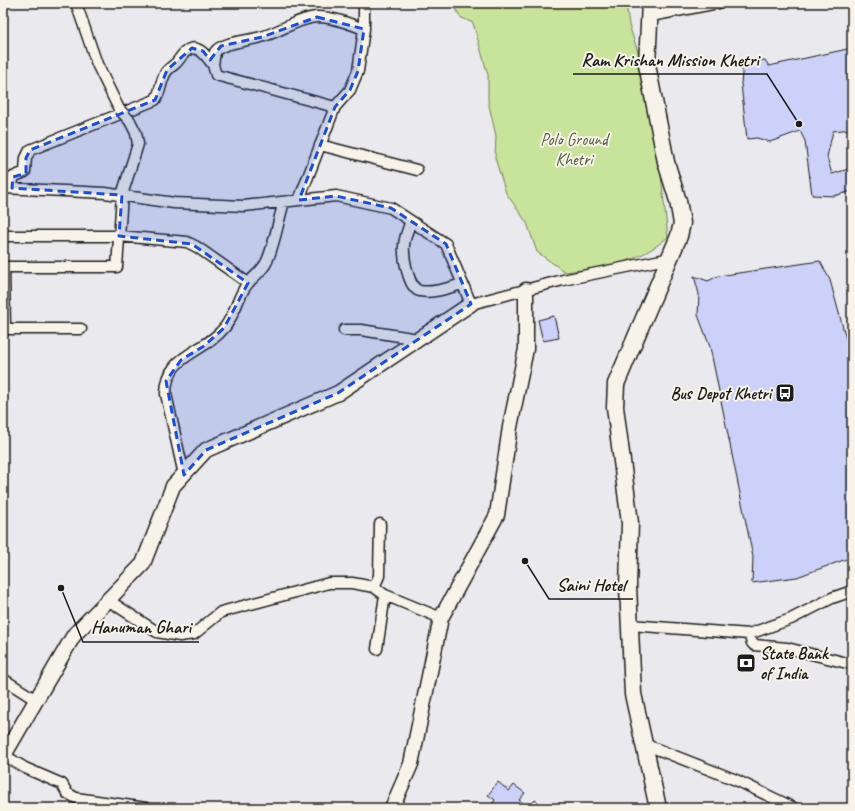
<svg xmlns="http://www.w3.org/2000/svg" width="855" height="811" viewBox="0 0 855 811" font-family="Caveat,sans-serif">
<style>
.green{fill:#c8e39a;stroke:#72805b}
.building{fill:#cbd1f9;stroke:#1c1c1c}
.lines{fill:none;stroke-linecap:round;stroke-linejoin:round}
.street-casing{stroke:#1c1c1c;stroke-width:13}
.secondary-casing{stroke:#1c1c1c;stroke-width:17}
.primary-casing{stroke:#1c1c1c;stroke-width:19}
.street{stroke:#f7f3e8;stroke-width:10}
.secondary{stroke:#f7f3e8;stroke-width:14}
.primary{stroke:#f7f3e8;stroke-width:16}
.street-bridge-casing{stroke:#1c1c1c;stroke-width:13;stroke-linecap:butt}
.street-bridge{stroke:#f7f3e8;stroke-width:10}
.marked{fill:#1d4ed8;fill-opacity:0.2;stroke:#1d4ed8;stroke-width:3;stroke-dasharray:8 5;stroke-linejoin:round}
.labels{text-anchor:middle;stroke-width:4;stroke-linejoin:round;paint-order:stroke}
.park-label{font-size:17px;fill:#505842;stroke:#f7f3e8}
.poi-label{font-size:17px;font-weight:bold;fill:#1c1c1c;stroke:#f7f3e8;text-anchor:end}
.leader{fill:none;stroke:#1c1c1c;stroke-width:1.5}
.callout-dot{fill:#1c1c1c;stroke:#f7f3e8;stroke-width:1.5}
.callout-label{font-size:18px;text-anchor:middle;font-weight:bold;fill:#1c1c1c;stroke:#f7f3e8;stroke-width:4;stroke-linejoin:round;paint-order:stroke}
</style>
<rect width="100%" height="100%" fill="#eae9ed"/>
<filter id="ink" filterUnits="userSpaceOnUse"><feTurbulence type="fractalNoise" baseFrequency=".025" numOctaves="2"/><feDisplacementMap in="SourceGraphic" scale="8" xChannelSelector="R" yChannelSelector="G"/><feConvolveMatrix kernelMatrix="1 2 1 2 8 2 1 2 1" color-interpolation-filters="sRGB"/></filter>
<g filter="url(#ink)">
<path class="green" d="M453 3H626L629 25 639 55 642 86 660 167 668 237C635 265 606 267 565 272L537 252 527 223 506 193 495 158 496 136 488 101V75L473 23 460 17Z"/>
<path class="building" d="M852 48V129L833 131 827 157 832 174 852 168V191L834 196 812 195 805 141 800 131 770 142 757 138 747 139 741 84 743 63 765 60 769 66Z
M820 261 830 280 852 361V557L797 577 752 583 753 557 710 347 698 315 699 294 694 276 708 281 718 276Z
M554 316 559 338 543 341 538 320Z
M498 782 509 791 514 785 525 793 519 800 529 807 535 800 546 808H489L495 800 488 795Z"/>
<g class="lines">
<defs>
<path id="street" d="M76 3 97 64 119 109
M651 16 718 3
M335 107 216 75 213 65 215 52C221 42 249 41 261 37 280 32 296 19 316 17 331 16 350 24 364 29
M320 145 417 170
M3 188 105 193 174 203 244 206 336 196 391 208 446 244 471 304 563 280 671 258
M12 188 13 177 25 172 26 158 30 150 155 100C161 93 160 83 165 74 167 69 172 67 176 63 179 60 181 56 184 53 196 41 206 55 213 65
M299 200 335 107 350 90 358 71 364 29V3
M411 221C408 229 405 236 404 245 403 255 408 289 420 291 433 294 450 287 463 284
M3 236H119L187 242 197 247 248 283
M3 267H117L122 195 138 144 136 133 130 121
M4 267 5 329
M3 329H81
M344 330H361L418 339
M184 475 166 394C166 353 203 355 225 327 234 315 237 301 244 289 250 278 262 273 267 261 275 243 278 221 284 202
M374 587 379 576 380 524
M108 600 157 632 180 636 194 634 221 612 329 583H352L374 587 385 595 441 618
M630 625 749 634 791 619 832 598 852 591
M749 634 752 643 754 645 787 648 851 664
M377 649 385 595
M3 679 36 700
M644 744 736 780 794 808
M4 755 25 768 62 784 67 793 76 798 146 808"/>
<path id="secondary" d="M3 757 74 635 143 564 173 486 206 450 338 393 471 304
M392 808 411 764 441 618 497 515 510 427 526 349V290"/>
<path id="primary" d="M650 3 647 65 666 162 678 201 682 223 679 236 616 384 615 407 630 523 628 586 633 694 658 808"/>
</defs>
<use href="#street" class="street-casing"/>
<use href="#secondary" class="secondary-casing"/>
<use href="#primary" class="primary-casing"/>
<use href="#street" class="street"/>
<use href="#secondary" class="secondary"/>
<use href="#primary" class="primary"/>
<defs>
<path id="street-bridge" d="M119 109 130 121"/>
</defs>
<use href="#street-bridge" class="street-bridge-casing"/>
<use href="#street-bridge" class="street-bridge"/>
</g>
</g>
<path class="marked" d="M317 17 364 29 358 71 350 90 335 107 299 200 336 196 391 208 446 244 471 304 338 393 206 450 184 475 166 381 181 360 204 346 224 328 248 283 192 244 119 236 122 195 12 188 13 177 26 173V158L30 150 155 100 167 70 192 48 203 51 210 60 221 46 262 37Z"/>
<defs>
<symbol id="bus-square" viewBox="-11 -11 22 22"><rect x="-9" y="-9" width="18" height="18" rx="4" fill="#1c1c1c" stroke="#f7f3e8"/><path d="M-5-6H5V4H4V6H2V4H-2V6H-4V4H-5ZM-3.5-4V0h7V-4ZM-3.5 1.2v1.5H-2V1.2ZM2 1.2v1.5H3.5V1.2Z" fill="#fff"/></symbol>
<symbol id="bank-square" viewBox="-11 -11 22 22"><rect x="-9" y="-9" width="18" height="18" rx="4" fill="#1c1c1c" stroke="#f7f3e8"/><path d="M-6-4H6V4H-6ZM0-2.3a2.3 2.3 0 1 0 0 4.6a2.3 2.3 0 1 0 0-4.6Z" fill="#fff"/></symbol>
</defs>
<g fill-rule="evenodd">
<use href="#bus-square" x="774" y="382" width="22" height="22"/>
<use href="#bank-square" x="735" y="652" width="22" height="22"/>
</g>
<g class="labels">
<g class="park-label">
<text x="574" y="145">Polo Ground<tspan x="574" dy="20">Khetri</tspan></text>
</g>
<g class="poi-label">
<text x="771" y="399">Bus Depot Khetri</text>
<text x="760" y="659" text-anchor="start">State Bank<tspan x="760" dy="20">of India</tspan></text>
</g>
</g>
<path class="leader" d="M799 124L767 74H573M525 561L549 599H633M61 588L83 642H199"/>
<g class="callout-dot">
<circle cx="799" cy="124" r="4"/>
<circle cx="525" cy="561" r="4"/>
<circle cx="61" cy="588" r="4"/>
</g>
<g class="callout-label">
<text x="670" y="66">Ram Krishan Mission Khetri</text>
<text x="591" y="591">Saini Hotel</text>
<text x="141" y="633">Hanuman Ghari</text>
</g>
<rect width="855" height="811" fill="none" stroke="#f7f3e8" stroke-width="16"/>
<rect x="8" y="8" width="839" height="795" fill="none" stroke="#1c1c1c" stroke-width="1.5" filter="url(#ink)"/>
</svg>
